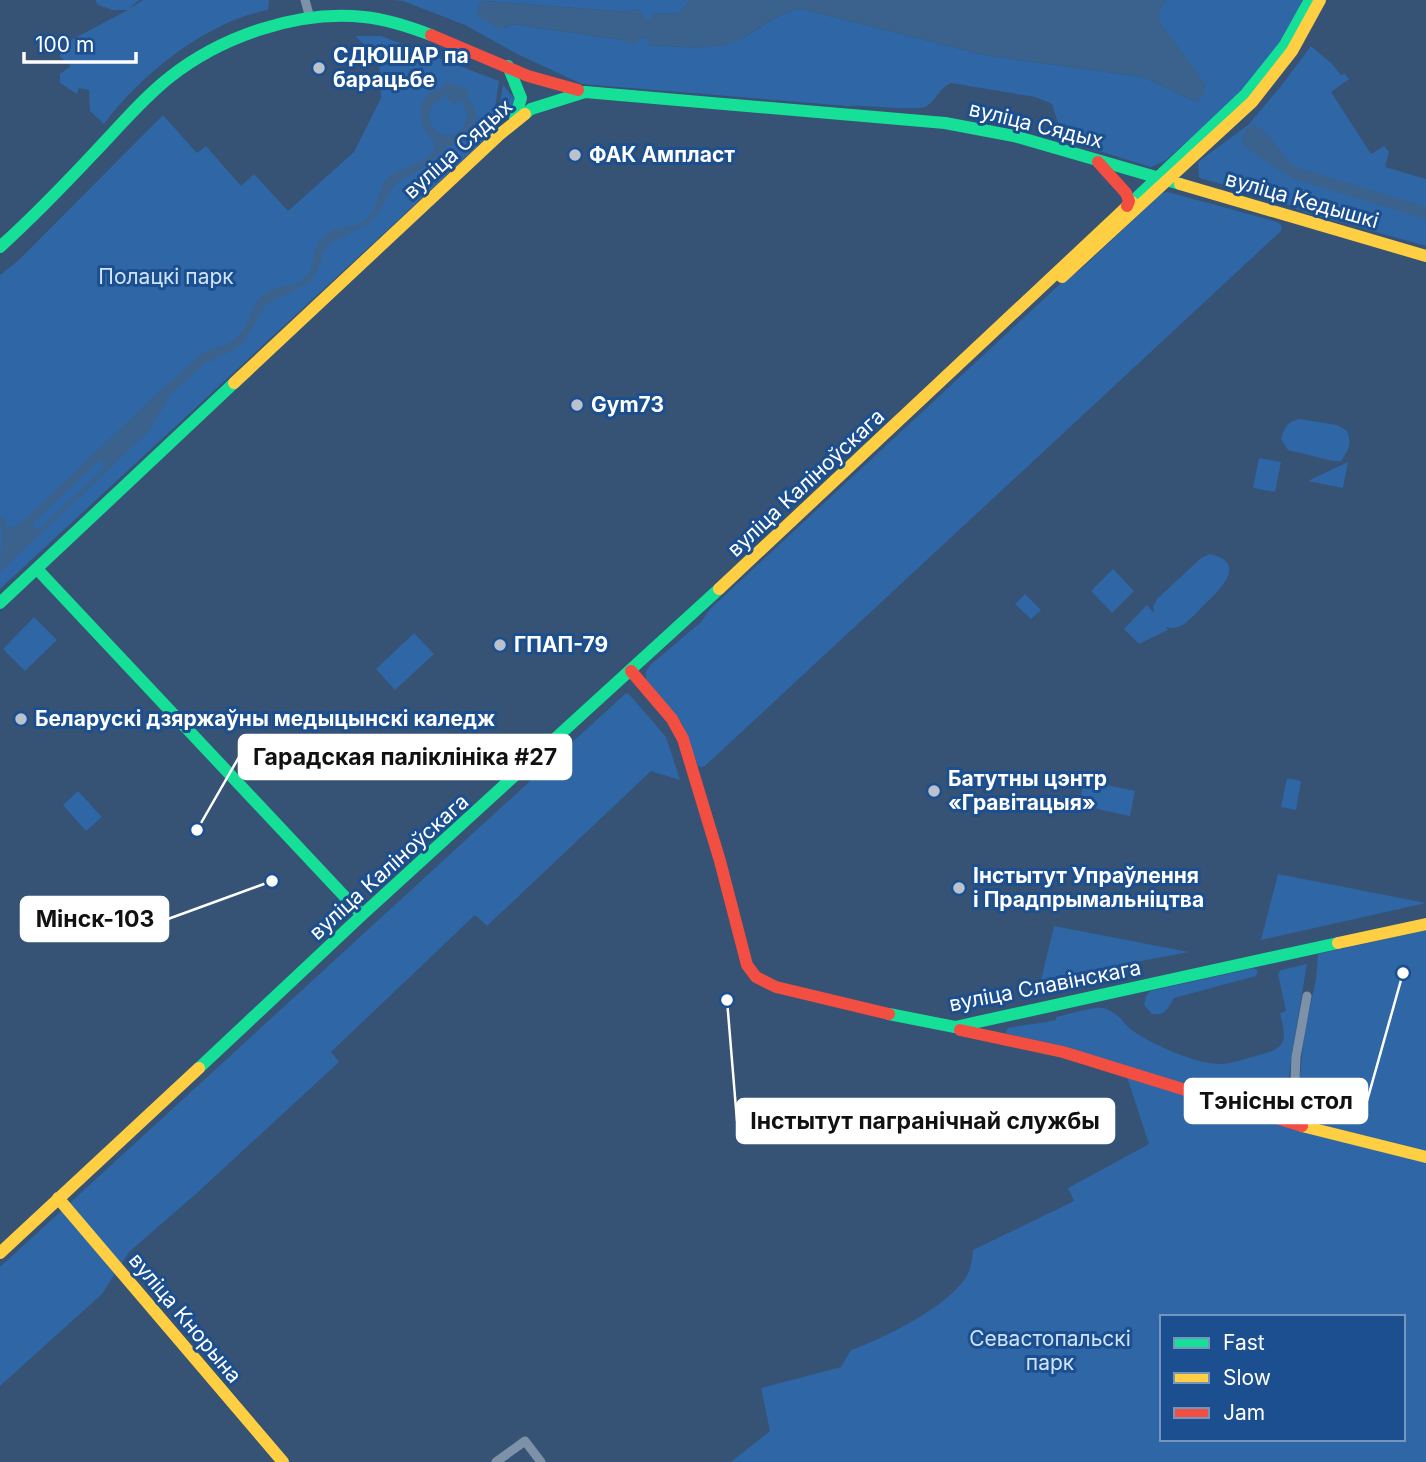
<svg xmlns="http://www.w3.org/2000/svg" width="1426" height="1462" viewBox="0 0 1426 1462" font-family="Inter,sans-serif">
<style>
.green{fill:#2f66a5;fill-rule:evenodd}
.water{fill:#3b618d;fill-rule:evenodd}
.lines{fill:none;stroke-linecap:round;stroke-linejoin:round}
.street{stroke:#7d92a8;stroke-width:9}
.fast{stroke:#16e098;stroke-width:12}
.slow{stroke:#ffcf43;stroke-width:12}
.jam{stroke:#f24e42;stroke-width:12}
.poi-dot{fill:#b9c2ce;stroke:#1b4f8f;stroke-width:2.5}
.labels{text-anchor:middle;stroke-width:6;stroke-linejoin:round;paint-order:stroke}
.poi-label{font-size:21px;font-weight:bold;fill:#fff;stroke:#1b4f8f;text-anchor:start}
.street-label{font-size:21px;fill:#fff;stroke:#1b4f8f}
.park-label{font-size:21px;fill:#cfe3fa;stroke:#1b4f8f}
.leader{fill:none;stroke:#fff;stroke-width:2.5}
.callout-dot{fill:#fff;stroke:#1b4f8f;stroke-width:2.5}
.callout{fill:#fff;stroke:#fff;stroke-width:2.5}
.callout-label{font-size:23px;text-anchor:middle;font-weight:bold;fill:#111}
</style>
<rect width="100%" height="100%" fill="#365274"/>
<path class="green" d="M95 0H139L129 9 143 0H269L268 10C207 21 140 75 104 124L90 111 89 90 79 88 77 94 60 83V74L71 66 59 56 71 40 128 10H113L98 5Z
M391 0H690L679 13 652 14 651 19H644L640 11 635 9 626 12 486 1 480 3 477 11 504 28 512 24 623 40 633 44 642 37 649 38 648 45C676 46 705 51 732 42 756 35 776 10 802 9L984 55 1143 77 1195 101 1197 100 1205 85 1160 23V9L1166 0H1305L1294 23 1248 86 1165 161 1151 167 1066 141 1062 136 1052 104 1035 97 951 83C939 88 936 100 927 106 918 112 863 104 847 106L582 84 517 54 465 25 403 1Z
M355 36H381L499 81 491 134 0 589V275L19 260 163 115 197 153 206 146 241 186 254 174 288 211 354 152 381 98 379 59Z
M1311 46 1332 64 1341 75 1345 74 1349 79 1331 92 1371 154 1384 146 1389 152 1385 167 1426 179V246L1307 213 1272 198 1199 178 1198 162 1248 125 1281 86Z
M503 85 515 99 512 111 496 127Z
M1168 192 1277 222 1282 226 1281 231 705 766 701 767 698 766 682 723 646 679V672L649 666 701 622 710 609 1060 284 1081 269 1162 193Z
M1300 419 1337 425 1347 431C1352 444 1349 450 1341 461H1333L1288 450 1281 439C1284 427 1288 421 1300 419Z
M1259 458 1281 462 1275 492 1253 488Z
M1348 462 1343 488 1308 481Z
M1210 554C1250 563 1218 591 1203 606 1197 612 1190 620 1183 625 1177 628 1172 629 1166 627L1168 630 1139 644 1124 629 1147 605 1154 613 1153 607 1157 599 1201 558Z
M1113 569 1134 591 1112 613 1091 591Z
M1025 594 1041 610 1031 619 1015 604Z
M34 617 57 640 25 671 3 649Z
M414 633 434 654 395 690 376 669Z
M626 693 630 695 666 737 680 780 651 771 487 926 475 915 331 1052 339 1062 197 1193 129 1252 102 1294 0 1386V1267Z
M1287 778 1301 781 1296 810 1281 807Z
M1084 780 1135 791 1130 816 1079 805Z
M78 791 102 817 86 831 63 805Z
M1278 874 1426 903 1261 940Z
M1054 926 1189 952 1041 980Z
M1426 930V1152L1304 1120 1297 1104 1304 1035 1316 979 1318 954Z
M1307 964 1292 1053 1284 1116 1180 1086 1067 1047 1005 1033 1008 1028C1025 1024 1040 1024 1056 1020V1017C1066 1015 1094 1006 1103 1008 1122 1014 1122 1024 1136 1033 1156 1046 1199 1065 1222 1064 1234 1063 1247 1058 1259 1055 1289 1048 1286 1039 1280 1013L1286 1011 1278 974 1281 970Z
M1254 968 1258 971 1256 976 1174 998C1168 1008 1166 1016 1152 1014L1144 1005 1146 996 1150 991Z
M1126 1074 1426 1162V1462H731L770 1431 761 1388 841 1367 851 1350C883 1339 949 1306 966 1277 971 1268 972 1260 973 1250L1074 1201 1068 1188 1149 1144ZM1162 1317H1403V1439H1162Z"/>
<path class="water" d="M690 0H1166L1160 9V23L1204 82 1205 92 1200 99 1195 101 1143 77 984 55 802 9C777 10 757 33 734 42 707 51 676 46 648 45V38L642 37C637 45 630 47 623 40L512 24 500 29 480 18 477 11 480 3 486 1 626 12 635 9 640 11 645 19H651V14L679 13Z
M445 82 458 85 470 92 467 96 475 109 477 118 475 127 465 140 445 148 428 165 395 184 376 216 368 224 331 242 324 251 318 269 309 283 265 305 244 342 235 349 204 364 171 394 149 431 0 572 2 535 0 517 6 518V526L9 528 21 523C79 469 136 412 195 359 208 348 226 348 237 337 251 324 249 306 266 293 277 284 294 289 305 278 319 264 307 247 329 233 340 225 354 229 364 221 380 210 376 188 390 176 403 165 433 164 435 143 416 124 412 95 444 87ZM447 96 453 104 462 101 468 115 463 129 450 136C432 134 424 120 433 104ZM100 460 104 464 103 469 40 528 34 529V522Z
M1253 125C1271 131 1280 156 1296 167L1426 207V219L1297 180 1279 170 1244 146 1242 136 1248 128Z"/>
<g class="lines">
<path class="street" d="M305 0 310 18
M1293 1124 1296 1057 1307 996
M496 1462 525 1441 541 1462"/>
<path class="fast" d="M508 66 521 98 515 119
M525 114 531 109 585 92 945 123 1014 136 1180 184
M1132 202 1246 94 1285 45 1310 0
M0 247C33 217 64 185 94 153 119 127 142 99 170 77 222 36 298 10 364 17 387 19 410 27 431 35
M37 569 362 915
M0 603 234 383
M889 1014 955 1027 1338 943
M199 1068 362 915 719 589"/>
<path class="slow" d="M1180 184 1426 256
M1062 277 1252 102 1292 51 1320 0
M234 383 499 135 525 114
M719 589 1132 202
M1338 943 1426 924
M1302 1126 1426 1157
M58 1198 283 1462
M0 1253 199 1068"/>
<path class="jam" d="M431 35 528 76 578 90
M1098 162 1126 193 1129 201 1127 206
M631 671 672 719 683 739 720 861 747 965 756 977 776 987 889 1014
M960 1030 1063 1052 1302 1126"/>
</g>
<g class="poi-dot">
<circle cx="319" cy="68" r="7"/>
<circle cx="575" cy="155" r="7"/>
<circle cx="577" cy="405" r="7"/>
<circle cx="500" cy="645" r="7"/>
<circle cx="21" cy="719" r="7"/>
<circle cx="934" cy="791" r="7"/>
<circle cx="959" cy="888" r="7"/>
</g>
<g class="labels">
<g class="poi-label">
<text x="333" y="63">СДЮШАР па<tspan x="333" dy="24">барацьбе</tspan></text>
<text x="589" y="162">ФАК Ампласт</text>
<text x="591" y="412">Gym73</text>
<text x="514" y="652">ГПАП-79</text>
<text x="35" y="726">Беларускі дзяржаўны медыцынскі каледж</text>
<text x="948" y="786">Батутны цэнтр<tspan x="948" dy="24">«Гравітацыя»</tspan></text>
<text x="973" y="883">Інстытут Упраўлення<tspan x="973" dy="24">і Прадпрымальніцтва</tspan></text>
</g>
<g class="street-label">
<text transform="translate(1036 125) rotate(14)" y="7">вуліца Сядых</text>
<text transform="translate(458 149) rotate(-42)" y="7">вуліца Сядых</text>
<text transform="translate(1302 200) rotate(16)" y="7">вуліца Кедышкі</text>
<text transform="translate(806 483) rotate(-43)" y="7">вуліца Каліноўскага</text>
<text transform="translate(389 867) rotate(-42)" y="7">вуліца Каліноўскага</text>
<text transform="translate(1045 986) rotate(-11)" y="7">вуліца Славінскага</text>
<text transform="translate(185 1318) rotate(50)" y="7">вуліца Кнорына</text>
</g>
<g class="park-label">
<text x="166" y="284">Полацкі парк</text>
<text x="1050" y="1346">Севастопальскі<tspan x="1050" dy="24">парк</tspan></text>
</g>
</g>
<path class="leader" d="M197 830L239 757M272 881L168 919M1403 973L1367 1101M727 1000L737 1121"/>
<g class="callout-dot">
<circle cx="197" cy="830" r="7"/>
<circle cx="272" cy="881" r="7"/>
<circle cx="1403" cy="973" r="7"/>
<circle cx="727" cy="1000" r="7"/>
</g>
<g class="callout">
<rect x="239" y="735" width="332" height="44" rx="7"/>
<rect x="21" y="897" width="147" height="44" rx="7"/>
<rect x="1185" y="1079" width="182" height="44" rx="7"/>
<rect x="737" y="1099" width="377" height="44" rx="7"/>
</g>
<g class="callout-label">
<text x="405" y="765">Гарадская паліклініка #27</text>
<text x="95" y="927">Мінск-103</text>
<text x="1276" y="1109">Тэнісны стол</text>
<text x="925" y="1129">Інстытут пагранічнай службы</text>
</g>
<rect x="1160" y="1315" width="245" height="126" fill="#1b4f8f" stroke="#7695bc" stroke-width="2"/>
<rect x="1174" y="1338" width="35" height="10" fill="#16e098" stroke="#7695bc" stroke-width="2"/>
<text x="1223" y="1350" font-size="21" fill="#ffffff">Fast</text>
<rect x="1174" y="1373" width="35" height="10" fill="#ffcf43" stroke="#7695bc" stroke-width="2"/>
<text x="1223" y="1385" font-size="21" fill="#ffffff">Slow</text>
<rect x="1174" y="1408" width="35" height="10" fill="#f24e42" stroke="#7695bc" stroke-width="2"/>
<text x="1223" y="1420" font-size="21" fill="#ffffff">Jam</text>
<path d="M24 52v10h112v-10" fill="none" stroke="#ffffff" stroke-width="3.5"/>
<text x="35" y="52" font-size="21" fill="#ffffff" stroke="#1b4f8f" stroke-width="5" paint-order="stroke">100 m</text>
</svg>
